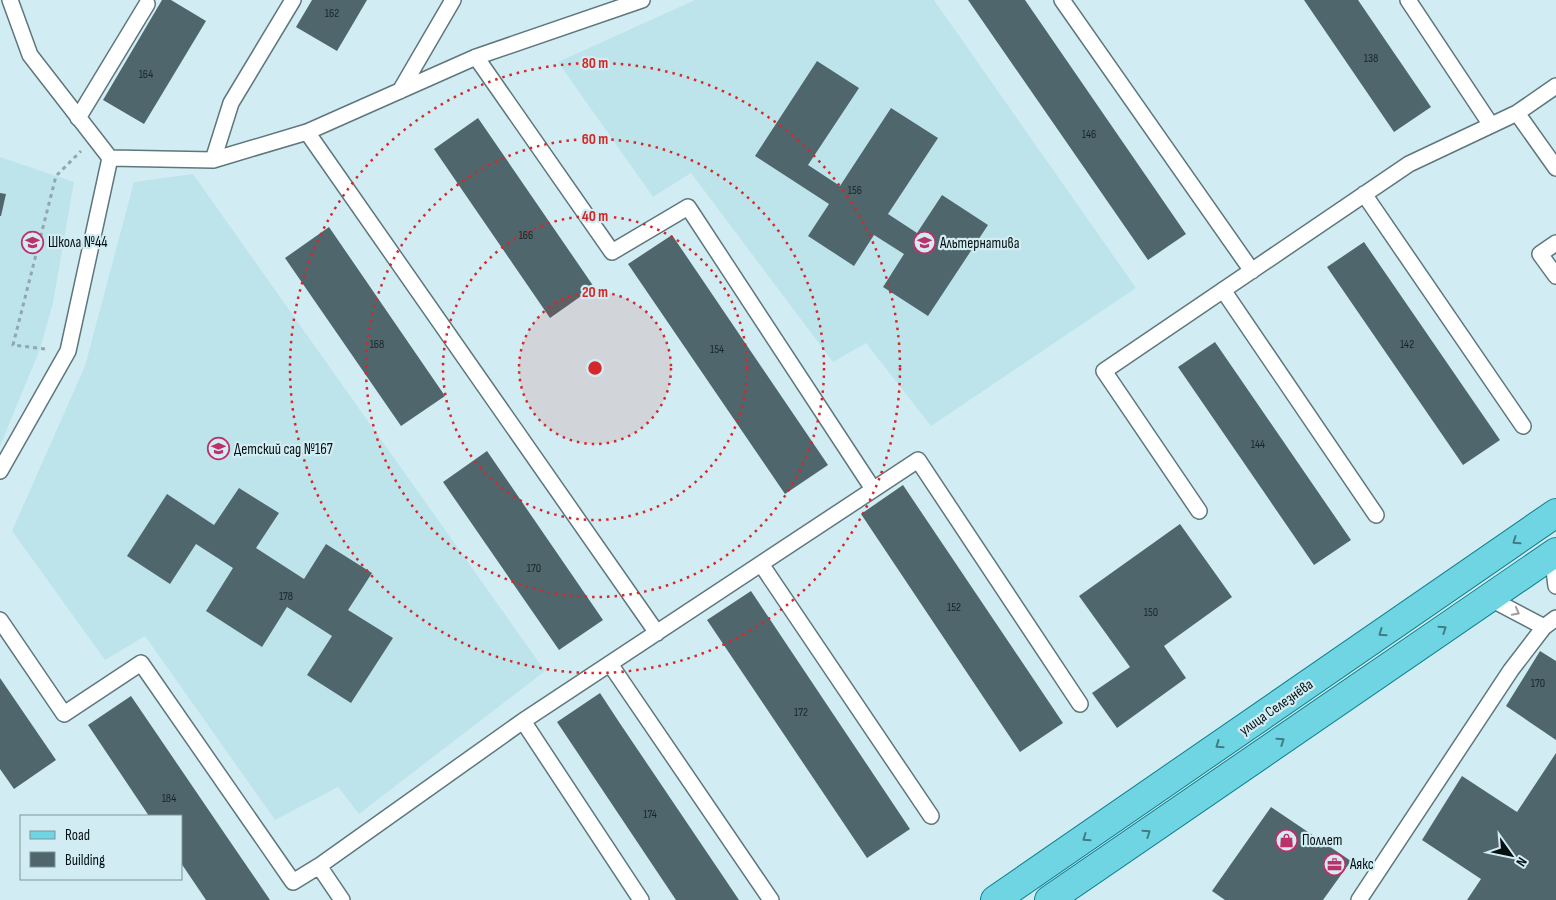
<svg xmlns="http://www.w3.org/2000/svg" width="1556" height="900" viewBox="0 0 1556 900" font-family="'Sofia Sans Condensed',sans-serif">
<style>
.built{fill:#bee4eb}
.building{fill:#4f676c}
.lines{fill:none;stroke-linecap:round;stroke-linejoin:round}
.lane-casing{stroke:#5e777c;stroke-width:18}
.primary-casing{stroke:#0d7e8d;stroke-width:30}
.path{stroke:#91a7ac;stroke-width:3;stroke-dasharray:4 4;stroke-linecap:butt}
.lane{stroke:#fff;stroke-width:15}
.primary{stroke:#70d5e3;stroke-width:28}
.oneway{stroke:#407c84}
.oneway2{stroke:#9b9fa0}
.ring{fill:none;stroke:#d62828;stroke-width:2.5;stroke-dasharray:2.5 5}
.labels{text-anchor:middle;stroke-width:4.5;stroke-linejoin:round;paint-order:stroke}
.number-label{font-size:12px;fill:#182528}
.poi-label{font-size:15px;fill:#060f11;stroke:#d1edf3;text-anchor:start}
.street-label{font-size:15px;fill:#060f11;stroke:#d1edf3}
.centre{fill:#d62828;stroke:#d1edf3;stroke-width:2.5}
.ring-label{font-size:15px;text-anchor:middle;font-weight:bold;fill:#d62828;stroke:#d1edf3;stroke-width:4.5;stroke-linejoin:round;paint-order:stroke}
</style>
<rect width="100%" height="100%" fill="#d1edf3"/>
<path class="built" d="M695 0H934L1136 288 931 426 866 343 833 362 691 173 653 197 558 62Z
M0 157 74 182 53 303 40 349 0 446Z
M193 174 545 671 359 814 338 787 275 820 145 636 105 660 12 531 85 366 134 182Z"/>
<path class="building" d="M162 0H171L206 21 144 124 103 100Z
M312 0H367L337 51 296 27Z
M968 0H1025L1186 234 1148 260Z
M1304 0H1358L1431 107 1394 132Z
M817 61 859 88 808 165 840 186 891 108 938 138 888 214 917 233 942 195 988 225 928 316 883 287 904 254 874 235 854 266 808 236 829 204 755 156Z
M478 118 594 287 550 318 434 149Z
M0 193 6 194 1 216H0Z
M329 227 445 396 401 426 285 258Z
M672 235 828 465 785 494 628 264Z
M1364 242 1500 440 1463 465 1327 267Z
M1215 342 1351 540 1314 565 1178 367Z
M487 451 603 620 559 650 443 482Z
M903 485 1063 723 1020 752 861 514Z
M239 488 279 513 256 548 304 579 326 544 372 573 348 610 393 638 351 703 307 675 332 636 287 607 262 647 206 611 233 568 196 544 170 584 127 556 167 494 214 525Z
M1180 524 1232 597 1164 646 1186 678 1117 728 1092 693 1130 667 1079 596Z
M751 591 910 829 867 858 707 620Z
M1540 651 1556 661V740L1506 706Z
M0 678 56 760 14 789 0 769Z
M600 693 619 722 739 900H676L557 722Z
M131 696 229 840 270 900H206L181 863V816H149L88 725Z
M1556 753V900H1467L1481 879 1422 840 1462 776 1517 812Z
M1271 807 1351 861 1323 900H1225L1212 891Z"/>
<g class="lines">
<defs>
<path id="lane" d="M10 0 30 55 110 158
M1062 0 1252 271
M1408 0 1491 125
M476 57 612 252 688 207 873 489
M400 91 453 0
M1517 113 1556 168
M78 118 147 4
M307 132 657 633
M213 160 231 103 293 0
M1364 194 1523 426
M1556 243 1540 254 1556 276
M1223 290 1376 515
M0 471 68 351 110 158 213 160 307 132 476 57 642 0
M1199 511 1104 371 1409 164 1517 113 1556 86
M1552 554 1556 586
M761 564 931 816
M1489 598 1544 627
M0 620 64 714 141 663 293 882 319 866
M610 664 771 900
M523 721 641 900
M342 900 319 866 523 721 918 460 1080 704
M1359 900 1511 670 1544 627 1556 618"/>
<path id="primary" d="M995 900 1556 513
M1049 900 1556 552"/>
</defs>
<use href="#lane" class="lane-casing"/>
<use href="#primary" class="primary-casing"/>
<path class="path" d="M45 349 13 345 56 176 81 151"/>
<use href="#lane" class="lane"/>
<use href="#primary" class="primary"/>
</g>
<defs><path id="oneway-chevron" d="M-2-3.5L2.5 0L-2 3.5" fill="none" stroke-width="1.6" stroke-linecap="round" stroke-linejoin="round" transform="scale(1.25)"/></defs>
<g class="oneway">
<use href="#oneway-chevron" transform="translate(1516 541) rotate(145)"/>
<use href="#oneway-chevron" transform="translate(1443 629) rotate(-34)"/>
<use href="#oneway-chevron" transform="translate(1382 633) rotate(145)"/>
<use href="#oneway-chevron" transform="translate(1281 741) rotate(-34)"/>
<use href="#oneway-chevron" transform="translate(1219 745) rotate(145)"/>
<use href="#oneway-chevron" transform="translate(1147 833) rotate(-34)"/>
<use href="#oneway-chevron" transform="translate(1086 838) rotate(145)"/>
</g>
<use class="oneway2" href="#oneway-chevron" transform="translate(1516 612) rotate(28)"/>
<circle cx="595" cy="368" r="76" fill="#d62828" fill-opacity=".12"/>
<g class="ring">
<circle cx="595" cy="368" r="76"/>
<circle cx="595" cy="368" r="152"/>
<circle cx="595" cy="368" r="229"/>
<circle cx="595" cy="368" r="305"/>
</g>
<defs>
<symbol id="school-ring" viewBox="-11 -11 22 22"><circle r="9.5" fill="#d1edf3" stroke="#bc316a" stroke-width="1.5"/><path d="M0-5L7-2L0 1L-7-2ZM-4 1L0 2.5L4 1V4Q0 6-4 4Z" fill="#bc316a"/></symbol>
<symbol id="shop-ring" viewBox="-11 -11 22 22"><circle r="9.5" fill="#d1edf3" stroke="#bc316a" stroke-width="1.5"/><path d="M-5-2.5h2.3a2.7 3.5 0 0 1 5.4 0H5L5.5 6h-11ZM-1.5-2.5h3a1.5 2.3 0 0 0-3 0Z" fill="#bc316a"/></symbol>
<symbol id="office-ring" viewBox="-11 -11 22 22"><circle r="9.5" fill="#d1edf3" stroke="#bc316a" stroke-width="1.5"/><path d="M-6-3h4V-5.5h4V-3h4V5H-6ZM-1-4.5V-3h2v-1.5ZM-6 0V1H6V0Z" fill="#bc316a"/></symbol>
</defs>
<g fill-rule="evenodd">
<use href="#school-ring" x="20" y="230" width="25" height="25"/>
<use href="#school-ring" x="912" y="230" width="25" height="25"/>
<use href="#school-ring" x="206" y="436" width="25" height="25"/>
<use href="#shop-ring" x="1274" y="828" width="25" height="25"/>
<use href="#office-ring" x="1322" y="852" width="25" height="25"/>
</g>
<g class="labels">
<g class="number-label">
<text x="332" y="17">162</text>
<text x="1371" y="62">138</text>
<text x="146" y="78">164</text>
<text x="1089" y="138">146</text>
<text x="855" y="194">156</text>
<text x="526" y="239">166</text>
<text x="377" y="348">168</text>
<text x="1407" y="348">142</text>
<text x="717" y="353">154</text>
<text x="1258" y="448">144</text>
<text x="534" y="572">170</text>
<text x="286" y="600">178</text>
<text x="954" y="611">152</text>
<text x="1151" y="616">150</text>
<text x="1538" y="687">170</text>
<text x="801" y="716">172</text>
<text x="169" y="802">184</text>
<text x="650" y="818">174</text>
</g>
<g class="poi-label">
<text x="48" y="247">Школа №44</text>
<text x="940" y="248">Альтернатива</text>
<text x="234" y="454">Детский сад №167</text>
<text x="1302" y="845">Поллет</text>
<text x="1350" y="869">Аякс</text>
</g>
<g class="street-label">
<text transform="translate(1276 707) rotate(-35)" y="5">улица Селезнёва</text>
</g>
</g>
<circle cx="595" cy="368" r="8" class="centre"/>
<g class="ring-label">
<text x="595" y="68">80 m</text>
<text x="595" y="144">60 m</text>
<text x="595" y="221">40 m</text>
<text x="595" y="297">20 m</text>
</g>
<rect x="20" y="815" width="162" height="65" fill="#d1edf3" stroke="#809499"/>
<rect x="30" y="831" width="25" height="8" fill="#70d5e3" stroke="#809499"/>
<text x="65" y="840" font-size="15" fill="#060f11">Road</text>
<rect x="30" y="852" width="25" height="15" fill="#4f676c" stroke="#809499"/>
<text x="65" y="865" font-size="15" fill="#060f11">Building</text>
<g transform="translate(1511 855) rotate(123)" stroke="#d1edf3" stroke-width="4" paint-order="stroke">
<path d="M0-4L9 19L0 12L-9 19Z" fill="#060f11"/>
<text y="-8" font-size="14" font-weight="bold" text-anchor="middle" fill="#060f11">N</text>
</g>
</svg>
